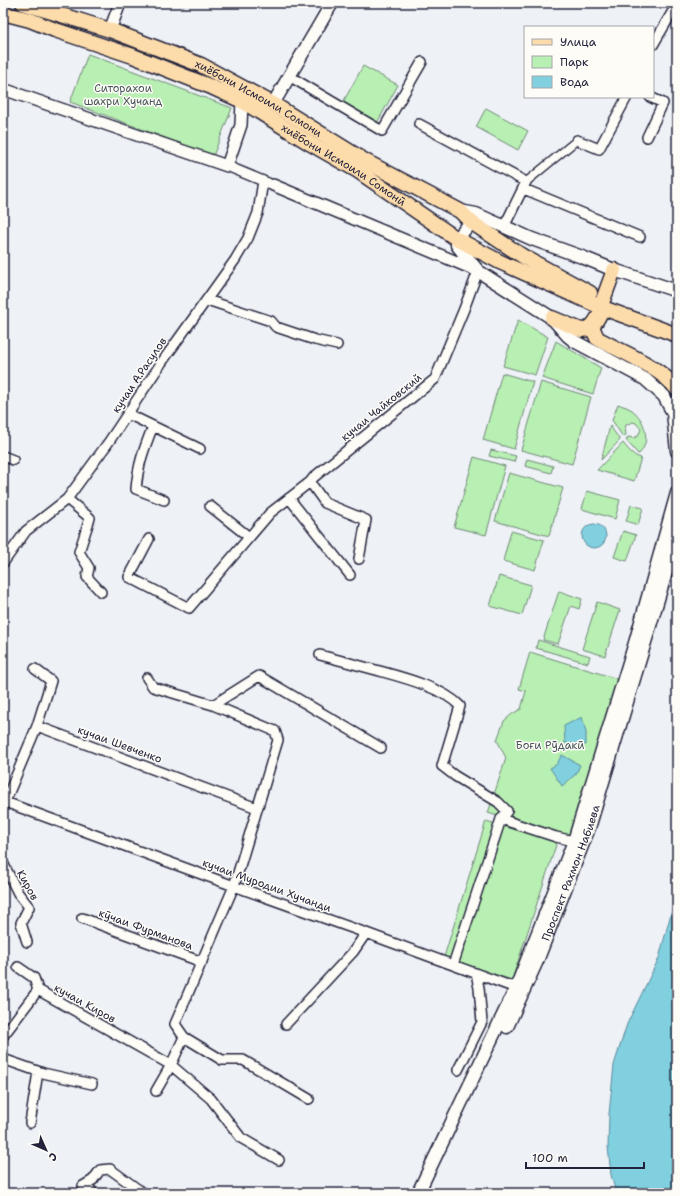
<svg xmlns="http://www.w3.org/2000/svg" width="680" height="1196" viewBox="0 0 680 1196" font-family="'Shantell Sans',sans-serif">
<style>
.green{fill:#b8efb2;stroke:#6d8876}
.water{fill:#81d0df;stroke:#5b8a9d}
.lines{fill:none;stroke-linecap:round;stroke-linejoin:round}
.pedestrian-casing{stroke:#22223b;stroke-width:10}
.minor-casing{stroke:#22223b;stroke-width:12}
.tertiary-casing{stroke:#22223b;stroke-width:14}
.secondary-casing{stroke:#22223b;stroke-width:15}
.primary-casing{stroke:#22223b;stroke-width:17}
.pedestrian{stroke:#fdfcf7;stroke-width:7}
.minor{stroke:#fdfcf7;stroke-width:9}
.tertiary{stroke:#fdfcf7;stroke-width:11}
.secondary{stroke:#fdfcf7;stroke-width:12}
.primary{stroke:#fddcac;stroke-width:14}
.labels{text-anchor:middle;stroke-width:3;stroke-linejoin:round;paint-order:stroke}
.park-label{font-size:11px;fill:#485559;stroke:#fdfcf7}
.street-label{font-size:11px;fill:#22223b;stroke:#fdfcf7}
</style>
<rect width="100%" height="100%" fill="#eef1f6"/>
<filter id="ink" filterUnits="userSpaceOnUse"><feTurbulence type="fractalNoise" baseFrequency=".025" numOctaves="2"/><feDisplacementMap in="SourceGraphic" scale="8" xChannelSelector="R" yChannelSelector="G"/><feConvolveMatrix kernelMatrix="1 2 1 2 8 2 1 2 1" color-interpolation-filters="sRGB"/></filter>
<g filter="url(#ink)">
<path class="green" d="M88 54 232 108 213 156 70 102Z
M363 66 398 85 377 123 342 104Z
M486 108 528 131 518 150 476 127Z
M518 320 548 337 535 375 503 366Z
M556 341 601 368 593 394 542 378Z
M502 373 533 382 514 449 483 440Z
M541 382 591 397 572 464 521 450Z
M618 404C622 406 628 407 632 410 645 420 651 440 640 453L638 454 626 440 628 437 634 438 638 436 641 429 636 423 633 422 626 425 625 428 626 435 623 437 612 420Z
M610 426 620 440 601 460Z
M623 443C628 449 633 456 641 458L634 481 597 470Z
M491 450 516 456 514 462 489 456Z
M474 457 505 466 486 535 454 527Z
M527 459 553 466 551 473 525 466Z
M509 473 563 488 549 536 495 521Z
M587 491 620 500 615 519 582 509Z
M631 505 643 508 638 525 626 521Z
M511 531 544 540 535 570 503 561Z
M623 531 636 535 627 561 614 557Z
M499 576 531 585 522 615 490 606Z
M559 591 582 599 579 609 571 606 558 644 543 640Z
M597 602 620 610 605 656 582 649Z
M538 640 590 656 588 663 536 648Z
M530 652 618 679 569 838 488 813 506 758 497 740 504 721 512 714 521 709 526 691 519 689Z
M486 821 557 842 512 980 444 957Z"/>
<path class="water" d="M582 536a12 12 0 1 1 24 0a12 12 0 1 1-24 0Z
M582 717 586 732V745L565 743 564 726Z
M562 755 580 765 576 774 562 786 550 768 556 765Z
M677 891V1193H616L611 1175 608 1147 609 1114 614 1065 627 1024 659 958Z"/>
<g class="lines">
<defs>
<path id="pedestrian" d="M526 182 577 140"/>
<path id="minor" d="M653 45 677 4
M289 76 382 131 422 62
M419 124 526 182 504 227
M647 137 663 103 650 97
M577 140 599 149 627 97
M227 166 268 183
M524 189 640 237
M207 300 271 321 276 327 315 340 337 345
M128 414 200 449
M153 426C144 449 138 464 136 489L164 500
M3 456 13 460
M310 482 325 503 366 520 359 559
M289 498 350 575
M67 499 90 518 79 552 89 568 87 577 101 592
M210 506 249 537
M149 539 129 577 189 608 270 513 310 482 314 477 435 379 464 309 478 271
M3 563 26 531 67 499 108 443 162 362 235 260 248 238 258 213 263 181
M320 655C339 660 357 665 376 670 401 677 442 687 460 706L442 766 455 776 498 802 507 811 501 819 453 965
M35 669 51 681 37 726 257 808
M147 678 153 687 213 705 275 731 278 740 234 886 175 1024 184 1037
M213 705 259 676 381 748
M5 802 37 726
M3 803 5 802 234 886 366 933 521 990
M501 819 556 837 574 841
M3 863 18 893 29 907 21 923 27 942
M82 918 202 962
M18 967 34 978 38 990
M286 1024 353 952 366 933
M3 1036 38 990 171 1065 211 1099 241 1138 279 1160
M3 1059 43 1073 92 1084
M458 1070 482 1022 479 988 476 973
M156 1091 171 1065 184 1037 222 1060H243L309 1099
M30 1123 38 1072
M83 1186 93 1180 100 1170 110 1169 143 1193
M83 1186 91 1190V1193"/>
<path id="tertiary" d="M110 30 120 3
M3 89 227 166 241 125 242 101
M273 185 478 271"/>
<g id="secondary">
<path d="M273 104 332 3"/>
<path d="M460 211 476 214 532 239 582 257 614 270 677 291"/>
<path d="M471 222 457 239V245L478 271 552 318 568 336 574 341 645 379 664 396 673 413 677 451"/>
<path id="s1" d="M507 1027 537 961 589 828 677 536"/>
<path d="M418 1193 516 988 574 841 635 643 677 493"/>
</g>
<g id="primary">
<path id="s2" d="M23 3 110 30 201 65 273 104 365 161 460 211 471 222 524 257 590 293"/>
<path id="s3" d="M3 13 30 20 55 30 133 56 209 86 242 101 311 144 358 171 457 239 500 262 603 308 677 335"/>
<path d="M603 300 614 270"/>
<path d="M552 318 581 330C593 331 598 317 603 308"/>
<path d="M592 327 597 338 600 340C624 353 660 367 677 389"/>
</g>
</defs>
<use href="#pedestrian" class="pedestrian-casing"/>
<use href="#minor" class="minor-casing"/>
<use href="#tertiary" class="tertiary-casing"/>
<use href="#secondary" class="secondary-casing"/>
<use href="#primary" class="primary-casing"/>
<use href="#pedestrian" class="pedestrian"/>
<use href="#minor" class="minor"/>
<use href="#tertiary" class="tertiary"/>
<use href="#secondary" class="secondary"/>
<use href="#primary" class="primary"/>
</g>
</g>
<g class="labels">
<g class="park-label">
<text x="123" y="92">Ситорахои<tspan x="123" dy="13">шахри Хучанд</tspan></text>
<text x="550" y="749">Боғи Рӯдакӣ</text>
</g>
<g class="street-label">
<text dy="4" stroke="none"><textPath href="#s2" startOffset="255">хиёбони Исмоили Сомони</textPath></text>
<text dy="4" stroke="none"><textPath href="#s3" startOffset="375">хиёбони Исмоили Сомонӣ</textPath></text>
<text transform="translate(139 375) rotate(-56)" y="4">кучаи А.Расулов</text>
<text transform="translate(381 407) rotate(-39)" y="4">кучаи Чайковский</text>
<text transform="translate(120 744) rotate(20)" y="4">кучаи Шевченко</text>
<text dy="4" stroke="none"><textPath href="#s1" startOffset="167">Проспект Рахмон Набиева</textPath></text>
<text transform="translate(28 885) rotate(61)" y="4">Киров</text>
<text transform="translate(267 885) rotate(20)" y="4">кучаи Муродии Хучанди</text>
<text transform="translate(146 929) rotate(20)" y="4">кӯчаи Фурманова</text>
<text transform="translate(85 1003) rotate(29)" y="4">кучаи Киров</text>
</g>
</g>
<rect width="680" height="1196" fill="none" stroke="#fdfcf7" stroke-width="16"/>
<rect x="8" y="8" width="664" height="1180" fill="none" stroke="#22223b" stroke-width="1.5" filter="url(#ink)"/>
<rect x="524" y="26" width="130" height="72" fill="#fdfcf7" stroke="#a5a5ac"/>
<rect x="532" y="39" width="20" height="6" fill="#fddcac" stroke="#a5a5ac"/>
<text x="560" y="46" font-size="12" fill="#22223b">Улица</text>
<rect x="532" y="56" width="20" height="12" fill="#b8efb2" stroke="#a5a5ac"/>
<text x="560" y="66" font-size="12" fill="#22223b">Парк</text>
<rect x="532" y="76" width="20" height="12" fill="#81d0df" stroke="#a5a5ac"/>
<text x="560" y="86" font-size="12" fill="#22223b">Вода</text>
<g transform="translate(46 1150) rotate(135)" stroke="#fdfcf7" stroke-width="3" paint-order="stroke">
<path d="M0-3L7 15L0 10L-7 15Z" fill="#22223b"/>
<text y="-6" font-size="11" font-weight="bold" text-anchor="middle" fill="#22223b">С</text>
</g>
<path d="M526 1162v6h118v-6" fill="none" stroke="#22223b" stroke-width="2"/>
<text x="532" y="1162" font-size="12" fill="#22223b" stroke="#fdfcf7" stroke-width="3" paint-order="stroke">100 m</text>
</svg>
